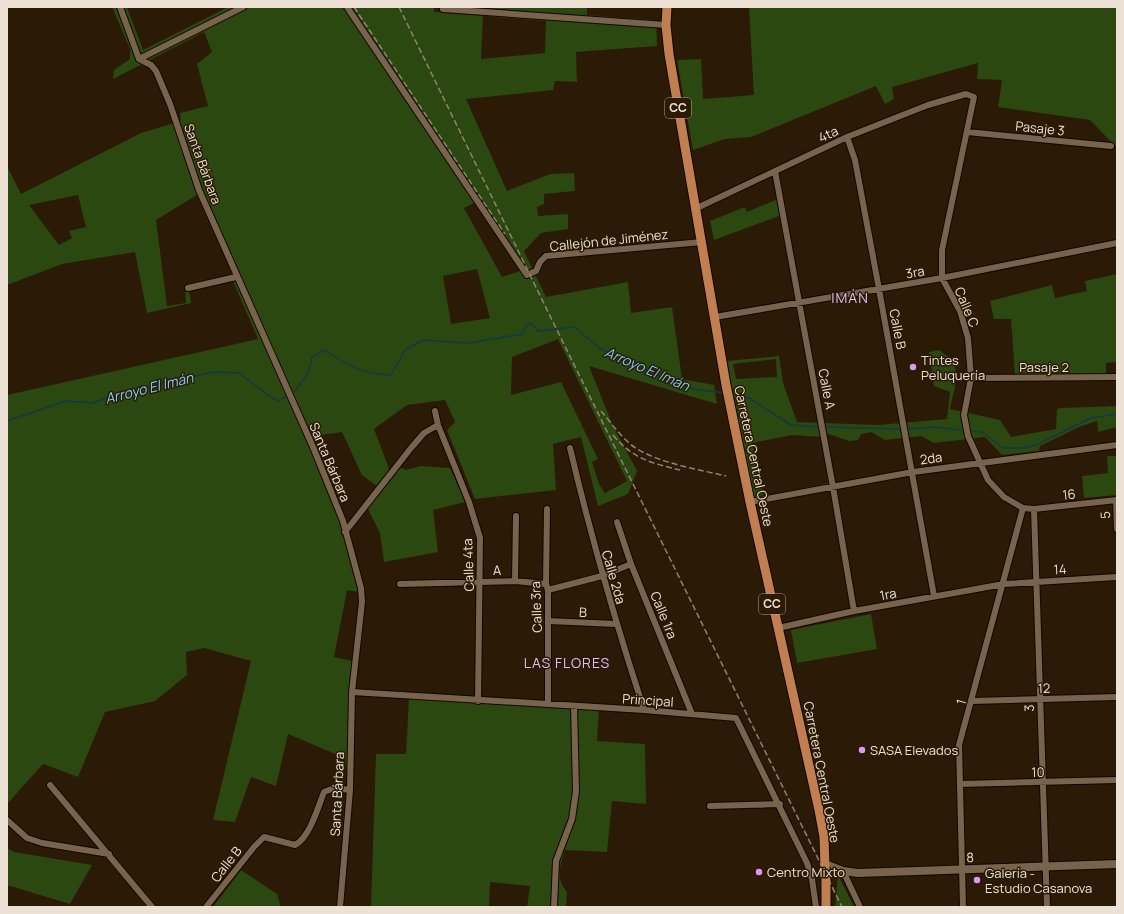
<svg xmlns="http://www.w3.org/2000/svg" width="1124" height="914" viewBox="0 0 1124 914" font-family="Manrope,sans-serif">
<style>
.green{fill:#2a480f;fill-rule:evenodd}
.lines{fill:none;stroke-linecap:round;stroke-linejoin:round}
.stream{stroke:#123948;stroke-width:1.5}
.street-casing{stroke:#130500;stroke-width:8}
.secondary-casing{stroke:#130500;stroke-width:10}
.primary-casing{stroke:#130500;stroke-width:11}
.street{stroke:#78644d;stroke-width:6}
.secondary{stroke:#78644d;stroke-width:8}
.primary{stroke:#c17e51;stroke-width:9}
.rail{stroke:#918373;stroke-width:1.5;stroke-dasharray:6 3;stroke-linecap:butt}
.primary-bridge-casing{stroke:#130500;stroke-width:11;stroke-linecap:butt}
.primary-bridge{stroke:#c17e51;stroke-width:9}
.poi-dot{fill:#db99f5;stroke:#2b1a05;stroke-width:1.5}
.labels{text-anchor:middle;stroke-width:3;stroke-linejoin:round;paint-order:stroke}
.shield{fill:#2b1a05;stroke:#b2a596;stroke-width:1}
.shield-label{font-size:12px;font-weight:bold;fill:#ece1d4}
.street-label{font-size:13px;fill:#ece1d4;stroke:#2b1a05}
.poi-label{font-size:13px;fill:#ece1d4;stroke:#2b1a05;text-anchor:start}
.neighbourhood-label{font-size:14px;letter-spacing:1px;fill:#e8bafa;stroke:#2b1a05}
.water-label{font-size:14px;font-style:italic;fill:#7ecff4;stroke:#2b1a05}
</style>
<rect width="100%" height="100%" fill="#2b1a05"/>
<path class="green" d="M112 7H127L143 50 228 7H434V12H490V7H587V15L656 20 657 46 576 52 577 82 555 81 553 90 466 99 507 191 550 174 574 173 575 191 544 194V204L537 207 538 216 568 214V229L541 233 524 251 546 297 628 282 631 313 672 307 682 379 714 385 717 404 589 366 613 426 637 471 628 494 598 506 581 437 553 444 556 490 475 499 447 430 455 422 445 400 407 405 374 429 391 474 397 466 406 470 421 466 450 468 465 502 433 510 438 552 384 562 380 533 367 507 381 489 362 475 342 432 308 437 340 521 358 592 347 590 334 657 356 662 348 785 345 758 288 734 276 786 251 777 235 822 213 820 251 661 204 648 186 652 187 675 155 701 105 712 78 777 43 764 7 804V395L258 339 233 281 189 291 191 303 147 313 135 252 62 264 7 285V166L21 194 141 133 181 121 180 113 208 106 197 64 212 52 204 32 113 79 114 70 130 59V49ZM483 16 546 21 545 53 481 59ZM78 195 86 227 69 231 72 238 59 245 29 205ZM197 195 233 276 185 286 186 303 167 306 156 220ZM476 202 523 270 502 277 464 208ZM477 269 490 318 451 324 443 276ZM558 339 627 481 605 493 599 484 592 462 598 459 561 382 511 395 512 357Z
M760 7H1117V148L1090 120 998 107 1002 80 977 79 978 63 892 87 894 99 885 104 876 86 751 137 725 139 693 150 677 60 701 59 703 99 754 95 749 8Z
M778 199 782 215 714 240 710 221 745 207 747 212Z
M1117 274V362L1106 363V374L1015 375 1011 319H994L990 301 1052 285 1055 298 1087 291 1085 281Z
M939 350C965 367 955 383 950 409L1000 420 1011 437 1056 429 1057 409 1061 408 1117 406V427L1098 432 1097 421 1079 427 1040 446 1039 451 1002 455 985 437 934 443 921 436 885 440 871 432 861 434 858 440 849 441 826 433 835 487 755 502 727 361 779 356 783 383 797 422 878 425 947 419 950 392 934 386 929 352ZM776 359 777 377 736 379 733 364ZM792 435 821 437 828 483 764 496 752 443Z
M1107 456H1117V495L1084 498 1082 476 1108 473Z
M871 614 877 649 797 663 791 630Z
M409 698 599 708 597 741 645 744 646 804 612 801 607 852 565 850C560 867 555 877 567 892L566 907H527L530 886 490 882 489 907H371L376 754H406Z
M7 848 14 852 92 865 70 904 7 885Z
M241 870 277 894 281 907H213Z
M838 875 854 907H835Z"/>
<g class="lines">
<path class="stream" d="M294 392C304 380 310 372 312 357L325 350C349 367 361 373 391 375L405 350 423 340 468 343 523 334 526 325 531 323 538 331 575 327 599 348 666 379 693 389 725 393
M731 393 749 398 791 425 818 427
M7 421 66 401 92 403 132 390 213 372 239 373 272 398 280 401 285 397
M826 427 899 429
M909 429 936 427 961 430
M973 431 982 432 1003 448H1025L1036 445 1091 418 1117 414"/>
<defs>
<path id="street" d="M120 7 139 59
M347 7 527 275 536 271 540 262 546 256 702 242
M443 9 666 25
M139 59 151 65 156 71 170 104 199 190 313 447 343 521 361 588 362 602 352 692 350 790 340 907
M139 59 243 7
M967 132 1111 146
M847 137 855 160 879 289 934 596
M775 171 833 487 854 611
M697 208 847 137 928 105 966 94 974 97 942 250V278L960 311 968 338 971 378 964 415 968 436 988 480 1004 497 1023 508
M188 288 236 277
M715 317 942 278 1117 243
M971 378 1117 377
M435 411 438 425 469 502 480 538 478 701
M570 448C591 537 616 624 644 710
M1116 500 1117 529
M750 502 913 472 1117 445
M1023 508 1034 509 1117 500
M547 509 546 584 548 590V704
M1034 509 1047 907
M617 522 631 564 692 714
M345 532 411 448 424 433 438 425
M515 581 516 516
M400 584 515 581 546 584
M548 590 602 576 631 564
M548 621 616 624
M778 628 854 611 1004 584 1117 577
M352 692 644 710 736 718 807 863 812 879 816 907
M972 701 1117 697
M960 784 1117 780
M50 785 152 907
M710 806 780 804
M7 820 27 838 42 843 109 854
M843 871 860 907
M206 907 254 847 264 837 295 845C310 837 318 807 324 792L334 788 350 790
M554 907 556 861 572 819 576 791 574 706
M963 907 959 745 1023 508"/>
<path id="secondary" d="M825 864 843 871 858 873 1117 864"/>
<path id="primary" d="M667 7 666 25 669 54 726 385 750 502 819 810 824 837 825 867
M826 881V907"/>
</defs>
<use href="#street" class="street-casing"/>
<use href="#secondary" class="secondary-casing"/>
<use href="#primary" class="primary-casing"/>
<use href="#street" class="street"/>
<use href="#secondary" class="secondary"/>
<use href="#primary" class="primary"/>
<path class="rail" d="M354 7 505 234
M399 7 552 320 842 907
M601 411C612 424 623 440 637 449 663 464 697 469 726 476
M613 435C633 459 651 463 680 470"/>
<defs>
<path id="primary-bridge" d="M825 867 826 881"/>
</defs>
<use href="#primary-bridge" class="primary-bridge-casing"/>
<use href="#primary-bridge" class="primary-bridge"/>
</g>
<g class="poi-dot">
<circle cx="913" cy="367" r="4"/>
<circle cx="862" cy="750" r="4"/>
<circle cx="759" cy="872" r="4"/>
<circle cx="977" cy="880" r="4"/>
</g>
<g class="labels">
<g class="shield">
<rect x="665" y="98" width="26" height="20" rx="3"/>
<rect x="759" y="594" width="26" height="20" rx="3"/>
</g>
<g class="shield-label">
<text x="678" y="112">CC</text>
<text x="772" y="608">CC</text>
</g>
<g class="street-label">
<text transform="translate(1040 128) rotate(6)" y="5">Pasaje 3</text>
<text transform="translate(828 134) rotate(-25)" y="5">4ta</text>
<text transform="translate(203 164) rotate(70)" y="5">Santa Bárbara</text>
<text transform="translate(609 240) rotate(-6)" y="5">Callejón de Jiménez</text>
<text transform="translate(915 272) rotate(-10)" y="5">3ra</text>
<text transform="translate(967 307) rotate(67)" y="5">Calle C</text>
<text transform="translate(898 329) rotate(79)" y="5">Calle B</text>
<text x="1044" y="372">Pasaje 2</text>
<text transform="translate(827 389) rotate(79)" y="5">Calle A</text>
<text transform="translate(754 456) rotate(78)" y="5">Carretera Central Oeste</text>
<text transform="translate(931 458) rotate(-8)" y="5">2da</text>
<text transform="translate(330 462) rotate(67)" y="5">Santa Bárbara</text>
<text transform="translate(1069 494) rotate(-6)" y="5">16</text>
<text transform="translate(1105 515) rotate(-93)" y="5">5</text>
<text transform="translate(468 565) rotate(-92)" y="5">Calle 4ta</text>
<text transform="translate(1060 569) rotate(-2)" y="5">14</text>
<text transform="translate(497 570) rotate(-1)" y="5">A</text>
<text transform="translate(614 577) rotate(74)" y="5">Calle 2da</text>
<text transform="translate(888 594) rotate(-11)" y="5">1ra</text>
<text transform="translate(536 607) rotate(-92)" y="5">Calle 3ra</text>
<text transform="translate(583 612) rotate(3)" y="5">B</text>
<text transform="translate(664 615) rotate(68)" y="5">Calle 1ra</text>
<text transform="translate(1044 688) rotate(-2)" y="5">12</text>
<text transform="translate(648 700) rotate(4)" y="5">Principal</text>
<text transform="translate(961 702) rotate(-74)" y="5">1</text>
<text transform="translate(1029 708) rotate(-92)" y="5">3</text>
<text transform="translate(822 772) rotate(79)" y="5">Carretera Central Oeste</text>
<text transform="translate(1038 772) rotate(-1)" y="5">10</text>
<text transform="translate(337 794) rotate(-87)" y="5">Santa Bárbara</text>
<text transform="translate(970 857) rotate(-2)" y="5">8</text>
<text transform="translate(226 864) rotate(-52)" y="5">Calle B</text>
</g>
<g class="poi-label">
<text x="921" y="365">Tintes<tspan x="921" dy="15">Peluquería</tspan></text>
<text x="870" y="755">SASA Elevados</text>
<text x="767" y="877">Centro Mixto</text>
<text x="985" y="878">Galería -<tspan x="985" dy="15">Estudio Casanova</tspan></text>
</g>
<g class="neighbourhood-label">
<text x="850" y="303">IMÁN</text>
<text x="567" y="668">LAS FLORES</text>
</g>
<g class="water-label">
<text transform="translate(647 369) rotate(23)" y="5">Arroyo El Imán</text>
<text transform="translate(149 388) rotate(-14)" y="5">Arroyo El Imán</text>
</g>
</g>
<rect width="1124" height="914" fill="none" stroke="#ece1d4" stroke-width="16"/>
</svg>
